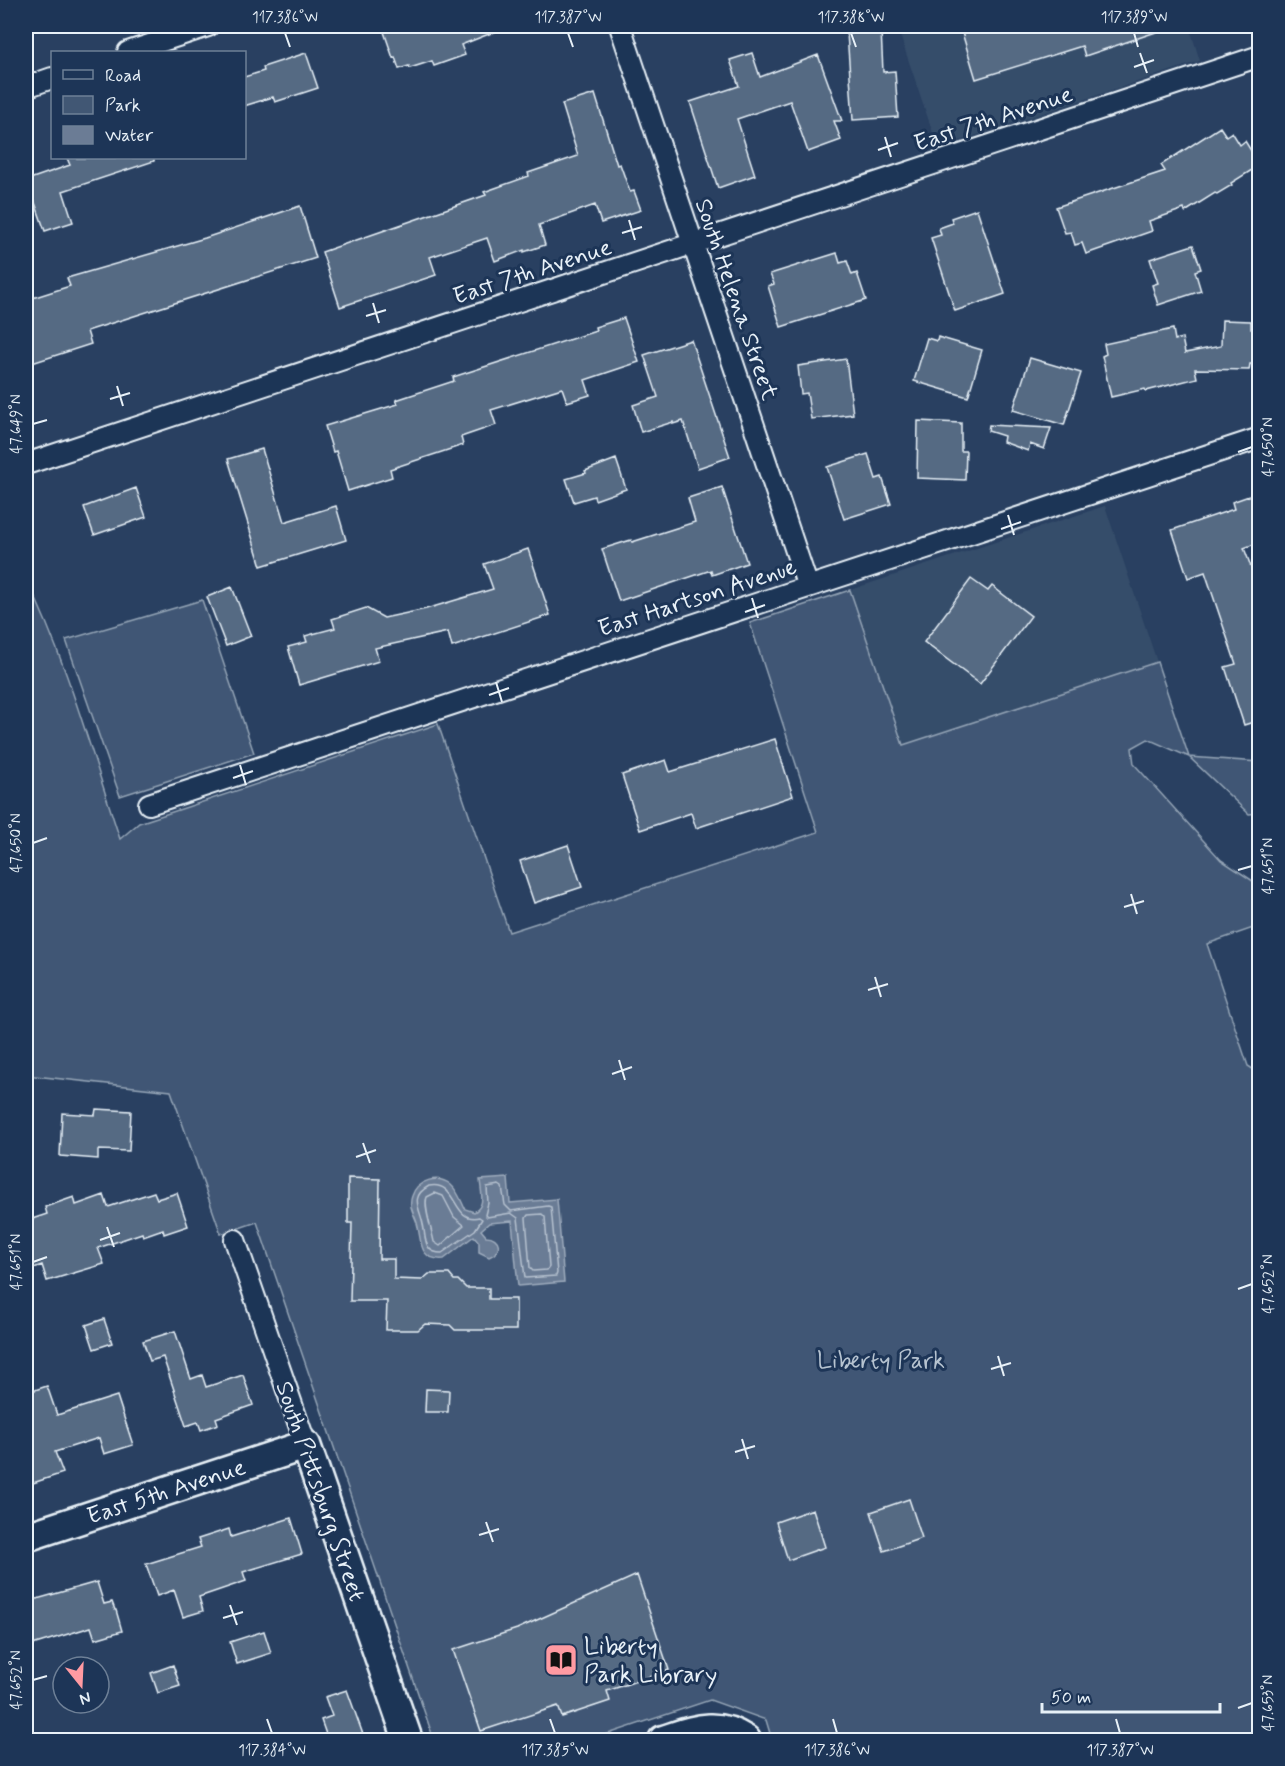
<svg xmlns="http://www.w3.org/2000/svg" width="1285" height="1766" viewBox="0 0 1285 1766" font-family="Mynerve,sans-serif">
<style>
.built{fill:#364d6b}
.green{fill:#415774;stroke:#94a4b6;stroke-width:1.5}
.water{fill:#6b7c95;stroke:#9dabbd;stroke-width:1.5}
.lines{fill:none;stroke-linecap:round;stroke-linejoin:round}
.shore{stroke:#b6c2d0;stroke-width:1.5}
.building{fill:#556a83;stroke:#e8f1f8;stroke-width:1.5}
.street-casing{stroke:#e8f1f8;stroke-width:24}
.secondary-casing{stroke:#e8f1f8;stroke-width:33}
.street{stroke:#1d3557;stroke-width:20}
.secondary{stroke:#1d3557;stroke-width:28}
.ticks{fill:none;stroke:#e8f1f8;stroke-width:2}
.labels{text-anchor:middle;stroke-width:6;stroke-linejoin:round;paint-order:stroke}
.street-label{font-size:24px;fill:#e8f1f8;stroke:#1d3557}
.park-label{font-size:24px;fill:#b6c3d0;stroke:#1d3557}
.poi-label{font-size:24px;fill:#e8f1f8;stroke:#1d3557;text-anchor:start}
.neatline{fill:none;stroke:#e8f1f8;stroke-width:2}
.ticks-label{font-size:15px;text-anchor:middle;fill:#e8f1f8}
</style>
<rect width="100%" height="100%" fill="#294061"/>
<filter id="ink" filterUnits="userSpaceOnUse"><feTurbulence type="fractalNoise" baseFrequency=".0167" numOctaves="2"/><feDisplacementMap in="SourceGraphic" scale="12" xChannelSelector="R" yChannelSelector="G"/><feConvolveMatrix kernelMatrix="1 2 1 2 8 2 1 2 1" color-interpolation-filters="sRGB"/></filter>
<g filter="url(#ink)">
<path class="built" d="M897 26H1189L1200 61 938 148Z
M1105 506 1157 662 902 745 850 590Z"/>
<path class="green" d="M26 578C67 661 91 752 120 839L139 823 438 724 509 932 818 832 750 623 850 590 903 745 1157 662 1189 757 1259 762V813L1249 814 1189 757 1148 739 1132 748 1134 764 1221 860 1259 885V926L1207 944 1248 1066 1259 1073V1740H772L766 1720 710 1700 590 1740H434L257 1222 221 1234 171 1091 26 1075Z
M202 600 254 753 120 796 66 640Z"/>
<path class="water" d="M508 1178 510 1203 557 1199 564 1282 518 1286 512 1221 489 1223 481 1230 486 1236C501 1236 503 1252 489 1257L479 1252V1242L474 1236 444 1259C418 1261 422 1241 417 1223 414 1213 408 1207 412 1196 417 1180 438 1174 451 1185 458 1191 461 1201 465 1209L474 1212C486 1206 481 1192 480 1180Z"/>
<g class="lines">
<path class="shore" d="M499 1185 502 1187 505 1205 511 1211 548 1206 551 1207 557 1273 556 1276 525 1278 518 1218 511 1213 487 1217 485 1215 488 1203 487 1187Z
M429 1186C458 1180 452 1224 479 1217L482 1219 475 1230 442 1253C437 1253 432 1252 429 1248 424 1242 425 1231 423 1224 420 1208 409 1197 429 1186Z
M435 1193 443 1196 454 1217 464 1225 440 1246 434 1242C432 1230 423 1206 427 1197Z
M542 1214 545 1217 549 1267 547 1270 533 1271 530 1268 526 1218 528 1215Z"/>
</g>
<path class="building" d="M382 26H507V27L461 45 465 55 434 66 432 61 410 68 409 66 399 69 395 57 393 58Z
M960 26H1165V29L1085 56 1082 46 976 79Z
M881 30 883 72 895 71 898 117 853 120 847 33Z
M306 53 318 88 275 102 273 97 244 106V77L264 71 263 67Z
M752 53 760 77 818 55 842 121H834L841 140 808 152 790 101 737 119 755 175 718 188 690 102 739 86 730 60Z
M595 94 617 165 620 164 630 192 634 191 641 210 601 223 595 205 539 225 545 245 524 252V250L495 261 487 238 430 257 436 275 340 307 322 252 486 195 484 192 529 176 528 173 578 156 562 104Z
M1220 127 1226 136 1232 132 1240 145 1245 141 1260 165 1231 183 1232 185 1217 194 1215 193 1185 212 1184 209 1149 221 1152 231 1086 254 1082 243 1075 245 1071 232 1065 233 1056 207 1165 171 1161 165Z
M67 158H154V161L63 191 73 222 45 231 27 180 70 165Z
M300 206 316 258 87 331 91 344 26 365V300L70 286 67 278 205 238Z
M977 209 1005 294 955 311 931 238 941 235 939 228 953 223 951 218Z
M1193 245 1201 269 1195 271 1201 291 1158 305 1152 285 1158 283 1150 259Z
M837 253 840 263 847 261 852 275 857 273 866 300 781 327 768 286 774 284 770 274Z
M624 318 639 362 585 380 590 395 567 402 562 388 491 410 496 425 461 437 463 445 390 469 392 477 348 491 336 451 333 452 325 426 398 404 396 400 454 381 453 377 596 331 595 327Z
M1222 320 1251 321V329H1260V364H1250L1249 370 1195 369 1197 378 1146 391 1145 389 1111 397 1102 356 1106 354 1104 344 1173 329 1175 340 1182 338 1185 353 1221 346Z
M938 337 982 350 968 397 914 381 927 338 937 341Z
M691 340 730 457 698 468 683 421 673 424V422L641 432 633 405 658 397 644 355Z
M1030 358 1081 373 1064 425 1013 410Z
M846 359 853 414 811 419 807 393 801 394 798 366Z
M918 421 961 423V451H966L965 480 917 478Z
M989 425 1008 426 1051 428 1044 449 1030 444 1028 451 1003 442 1004 436 988 431Z
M262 449 284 522 336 506 346 540 261 566 228 459Z
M868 454 876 479 882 477 891 504 844 519 827 467Z
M616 459 626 489 595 500 594 496 574 502 566 479 586 473 585 471Z
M722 487 747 563 712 575 711 570 619 601 602 549 631 540 632 542 695 522 688 498Z
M136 488 146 517 94 535 84 507Z
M1260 492V542L1244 548 1260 591V720L1244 725 1225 667 1236 664 1205 572 1188 578 1172 530 1234 509 1232 502Z
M528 549 550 615 452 647 448 632 375 648 379 661 299 685 288 647 307 642 305 636 335 628 332 619 366 608 384 618 426 609 493 589 484 564Z
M971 579 988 591 992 586 1031 616 980 684 924 642Z
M232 587 251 636 226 646 207 597Z
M775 739 793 796 696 828 691 813 640 830 622 775 666 760 670 772Z
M568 845 582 887 534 903 520 861Z
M96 1109 131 1111 129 1151 98 1150V1159L60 1156 62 1113 95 1115Z
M348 1178 380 1179 379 1259H394V1279L422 1280 429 1274H449L454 1280H458L466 1288H489V1299H516V1330H455L450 1325 425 1324 418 1330H386L387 1301H350L352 1223H348Z
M154 1192 157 1199 177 1193 188 1226 164 1234 163 1229 143 1236 142 1233 98 1248 104 1264 47 1281 42 1265 26 1271V1221L47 1214 45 1207 74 1197 76 1205 104 1195 108 1207Z
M104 1319 112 1343 94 1349 86 1325Z
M175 1331 191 1379 202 1375 206 1387 243 1375 253 1405 216 1418 218 1424 201 1430 198 1422 186 1426 163 1357 150 1361 143 1341Z
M47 1386 57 1415 117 1396 133 1445 104 1454 99 1438 55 1452 63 1473 30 1484 26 1470V1393Z
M426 1389 449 1390 448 1412H425Z
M909 1499 922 1538 884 1551 871 1512Z
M813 1509 825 1547 788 1560 776 1522Z
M291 1518 302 1554 243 1572 246 1581 199 1597 203 1611 183 1617 174 1590 157 1596 146 1564 201 1547 198 1539 229 1529 231 1537Z
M637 1575 669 1670 607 1691 610 1701 562 1717 558 1706 481 1731 453 1650 517 1629Z
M97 1582 104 1604 112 1602 115 1610H116L122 1631 95 1639 91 1627 26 1647V1602Z
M264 1631 271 1653 237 1664 230 1642Z
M173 1665 180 1686 158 1693 151 1673Z
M347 1690 365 1740H328L321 1720 332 1716 325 1697Z"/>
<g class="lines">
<defs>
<path id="street" d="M620 26 808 587
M128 52 208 26
M26 87 52 78
M26 464 1260 56
M149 804 1260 438
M235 1240 306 1445"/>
<path id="secondary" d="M26 1537 306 1445 408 1740
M663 1740C695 1730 716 1720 746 1740"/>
</defs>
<use href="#street" class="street-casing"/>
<use href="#secondary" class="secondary-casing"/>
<use href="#street" class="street"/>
<use href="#secondary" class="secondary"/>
</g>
</g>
<path class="ticks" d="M285 33 290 47M568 33 573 47M851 33 856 47M1134 33 1138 47M1140 53 1147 73M1134 67 1154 60M885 137 891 157M878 150 898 143M629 220 635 240M622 233 642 227M373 303 379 323M366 316 386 310M117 386 123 406M110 399 130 393M33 424 47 420M1238 452 1252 447M1008 515 1014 535M1001 529 1021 522M752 598 758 618M745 612 765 605M496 682 502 702M489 695 509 688M240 765 246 785M233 778 253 771M33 843 47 838M1238 870 1252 866M1131 894 1137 914M1124 907 1144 901M875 977 881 997M868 990 888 984M619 1060 625 1080M612 1074 632 1067M363 1143 370 1163M356 1157 376 1150M107 1227 114 1247M100 1240 120 1233M33 1262 47 1257M1238 1289 1252 1284M998 1356 1004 1376M991 1369 1011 1363M742 1439 748 1459M735 1452 755 1446M486 1522 493 1542M479 1535 499 1529M230 1605 237 1625M223 1618 243 1612M33 1680 47 1676M1238 1708 1252 1703M267 1719 272 1733M550 1719 555 1733M833 1719 837 1733M1116 1719 1120 1733"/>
<defs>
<symbol id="library-square" viewBox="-11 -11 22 22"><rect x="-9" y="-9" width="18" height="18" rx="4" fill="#ff9aa2" stroke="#1d3557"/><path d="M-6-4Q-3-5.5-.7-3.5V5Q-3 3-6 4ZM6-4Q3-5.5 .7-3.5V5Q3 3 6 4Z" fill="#111"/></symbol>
</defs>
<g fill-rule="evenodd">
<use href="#library-square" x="542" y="1641" width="38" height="38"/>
</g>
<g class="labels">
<g class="street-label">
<text transform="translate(993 118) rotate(-18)" y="8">East 7th Avenue</text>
<text transform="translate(532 271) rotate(-18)" y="8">East 7th Avenue</text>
<text transform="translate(737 299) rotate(71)" y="8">South Helena Street</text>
<text transform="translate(697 597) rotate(-18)" y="8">East Hartson Avenue</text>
<text transform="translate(166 1491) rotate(-18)" y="8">East 5th Avenue</text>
<text transform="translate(321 1491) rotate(71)" y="8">South Pittsburg Street</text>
</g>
<g class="park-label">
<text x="881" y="1368">Liberty Park</text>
</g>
<g class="poi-label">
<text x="584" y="1654">Liberty<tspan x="584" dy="28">Park Library</tspan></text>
</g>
</g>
<rect width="1285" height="1766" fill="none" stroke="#1d3557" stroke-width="66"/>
<rect x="51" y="51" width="195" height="108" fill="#1d3557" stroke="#6e8097" stroke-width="1.5"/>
<rect x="63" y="70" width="30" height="9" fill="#1d3557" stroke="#6e8097" stroke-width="1.5"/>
<text x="105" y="81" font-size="18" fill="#e8f1f8">Road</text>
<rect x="63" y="96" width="30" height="18" fill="#415774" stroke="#6e8097" stroke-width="1.5"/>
<text x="105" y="111" font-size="18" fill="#e8f1f8">Park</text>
<rect x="63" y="126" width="30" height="18" fill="#6b7c95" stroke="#6e8097" stroke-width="1.5"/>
<text x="105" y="141" font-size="18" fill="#e8f1f8">Water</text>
<g transform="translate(81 1685) rotate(162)"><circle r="28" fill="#1d3557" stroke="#6e8097" stroke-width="1.5"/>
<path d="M0-4.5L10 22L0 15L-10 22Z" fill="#ff9aa2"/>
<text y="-9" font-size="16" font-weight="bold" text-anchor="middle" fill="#e8f1f8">N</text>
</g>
<path d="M1042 1703v9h178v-9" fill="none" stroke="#e8f1f8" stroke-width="3"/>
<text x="1051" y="1703" font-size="18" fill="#e8f1f8" stroke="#1d3557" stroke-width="4.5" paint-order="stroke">50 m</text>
<rect x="33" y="33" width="1219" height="1700" class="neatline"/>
<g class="ticks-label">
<text x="285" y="22">117.386°W</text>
<text x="568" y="22">117.387°W</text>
<text x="851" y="22">117.388°W</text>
<text x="1134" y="22">117.389°W</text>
<text transform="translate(16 424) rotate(-90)" y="5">47.649°N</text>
<text transform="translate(1268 447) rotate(-90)" y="5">47.650°N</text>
<text transform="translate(16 843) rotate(-90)" y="5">47.650°N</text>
<text transform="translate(1268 866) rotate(-90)" y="5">47.651°N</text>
<text transform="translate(16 1262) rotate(-90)" y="5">47.651°N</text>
<text transform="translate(1268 1284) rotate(-90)" y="5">47.652°N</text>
<text transform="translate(16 1680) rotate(-90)" y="5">47.652°N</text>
<text transform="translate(1268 1703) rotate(-90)" y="5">47.653°N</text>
<text x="272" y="1755">117.384°W</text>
<text x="555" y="1755">117.385°W</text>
<text x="837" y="1755">117.386°W</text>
<text x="1120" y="1755">117.387°W</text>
</g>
</svg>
